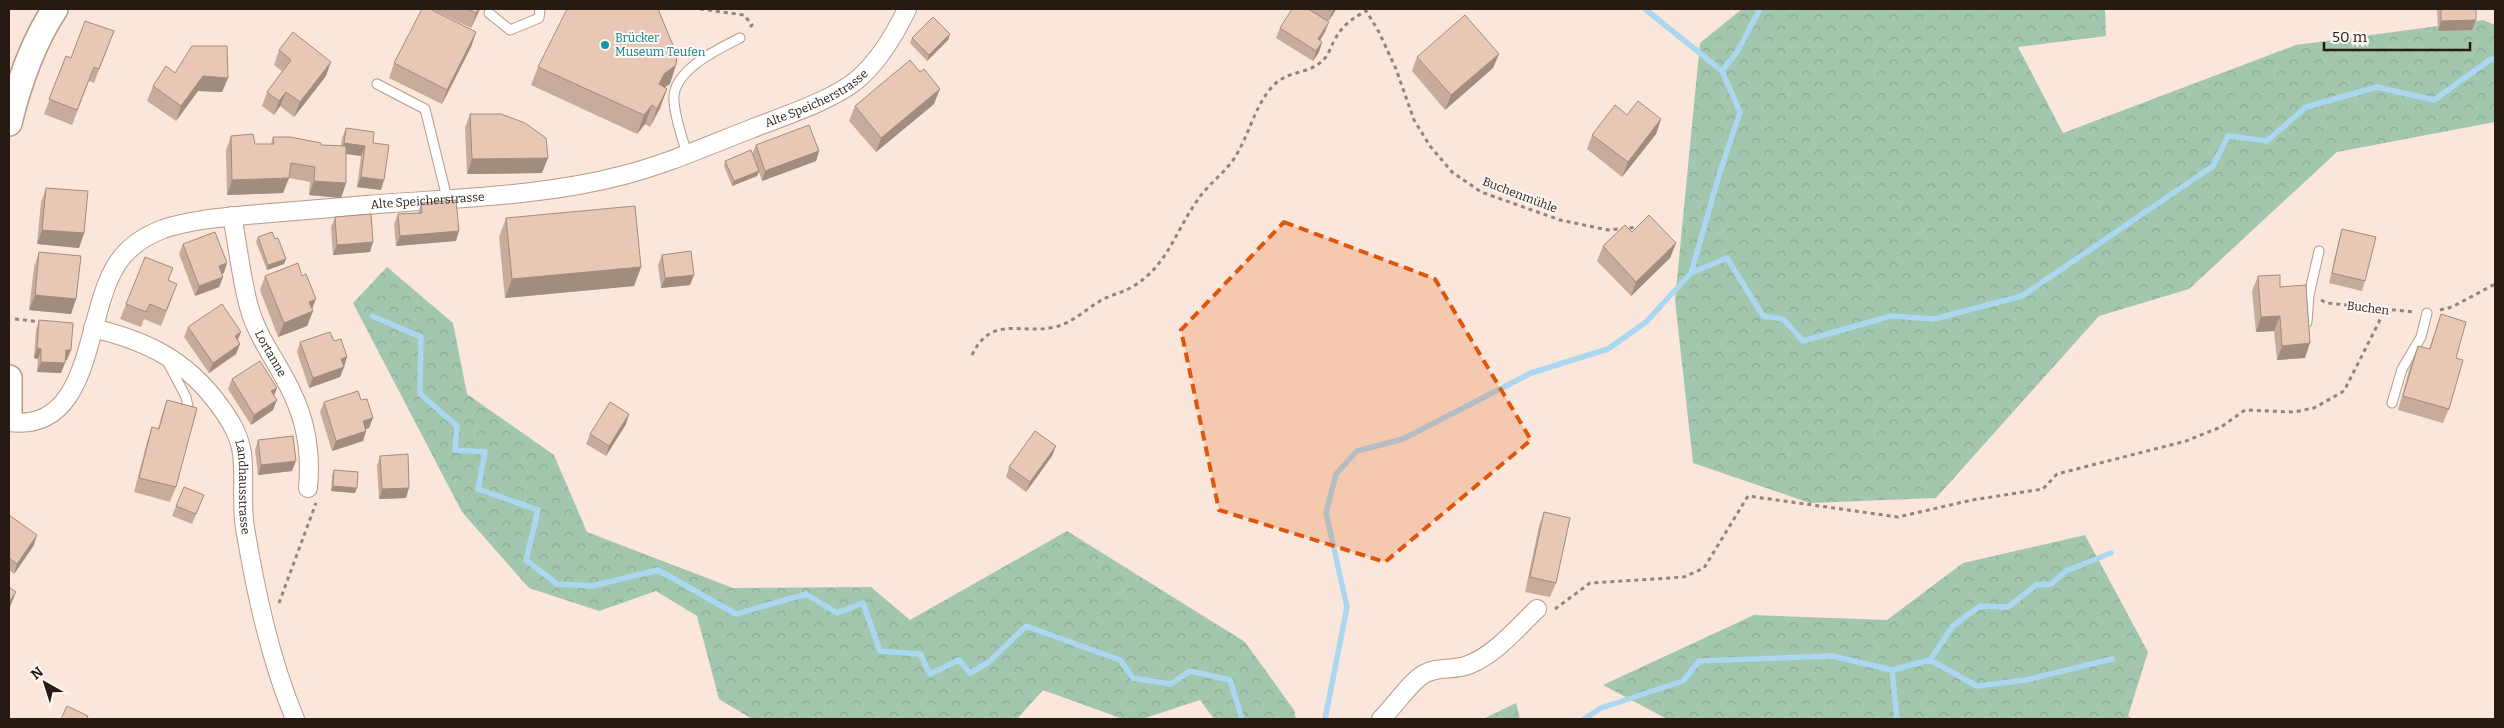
<svg xmlns="http://www.w3.org/2000/svg" width="2504" height="728" viewBox="0 0 2504 728" font-family="Bitter,serif">
<style>
.forest{fill:url(#forest-crowns)}
.lines{fill:none;stroke-linecap:round;stroke-linejoin:round}
.stream{stroke:#abd7f1;stroke-width:5.5}
.service-casing{stroke:#b99a88;stroke-width:11}
.minor-casing{stroke:#b99a88;stroke-width:20}
.secondary-casing{stroke:#b99a88;stroke-width:28}
.path{stroke:#95847b;stroke-width:3;stroke-dasharray:4 4;stroke-linecap:butt}
.service{stroke:#fff;stroke-width:9}
.minor{stroke:#fff;stroke-width:18}
.secondary{stroke:#fff;stroke-width:25}
.wall{fill:#c8ac9b}
.shaded-wall{fill:#a28c7e}
.building{fill:#e8c8b4;stroke:#a28c7e}
.marked{fill:#de560c;fill-opacity:0.2;stroke:#de560c;stroke-width:4;stroke-dasharray:10 6;stroke-linejoin:round}
.culture-dot{fill:#0f9aa8;stroke:#fdf7f3;stroke-width:2}
.labels{text-anchor:middle;stroke-width:4;stroke-linejoin:round;paint-order:stroke}
.culture-label{font-size:12px;fill:#0d838f;stroke:#fdf7f3;text-anchor:start}
.street-label{font-size:12px;fill:#261a13;stroke:#fdf7f3}
</style>
<defs>
<pattern id="forest-crowns" width="20" height="18" patternUnits="userSpaceOnUse" patternTransform="scale(1.25)"><rect width="20" height="18" fill="#a3c6af"/><path d="M2 6a3 3 0 1 1 6 0M12 15a3 3 0 1 1 6 0" fill="none" stroke="#8caa96"/></pattern>
</defs>
<rect width="100%" height="100%" fill="#fae6da"/>
<path class="forest" d="M1742 9H2105L2106 36 2018 47 2063 133 2296 45 2483 20 2495 25V122L2337 152 2189 289 2099 316 1936 498 1810 503 1693 463 1675 300 1700 43Z
M387 267 453 323 467 394 554 455 587 532 733 588 871 587 910 620 1067 531 1245 642 1294 710 1296 719H1214L1200 700 1142 719H1123L1043 690 1017 719H752L719 699 697 616 656 591 599 611 529 588 462 512 353 303Z
M2085 535 2148 652 2128 716 2133 719H1667L1603 685 1754 615 1887 620 1963 563Z
M1516 703 1520 719H1483Z"/>
<g class="lines">
<path class="stream" d="M1722 71 1737 52 1760 9
M1691 273 1727 258 1763 316 1783 319 1803 341 1891 316 1934 319 2022 296 2213 166 2228 136 2267 141 2306 107 2377 87 2434 100 2491 59H2495
M372 316 421 337 420 394 457 426 455 450 485 452 478 489 538 510 526 560 557 584 592 586 658 570 736 614 806 594 837 613 863 603 880 651 920 654 930 674 959 660 970 673 989 662 1026 626 1120 660 1133 678 1171 684 1190 671 1230 680 1242 719
M1930 660 1953 626 1980 606 2008 607 2036 585 2051 584 2066 571 2111 553
M1892 670 1930 660 1977 686 2026 680 2112 659
M1325 719 1347 607 1326 513 1336 474 1357 451 1403 439 1531 373 1608 349 1646 322 1691 273 1720 172 1740 112 1722 71 1645 9
M1584 719 1601 708 1683 681 1699 661 1832 656 1892 670 1897 719"/>
<defs>
<path id="service" d="M489 13 510 30 539 18 540 9
M377 84 425 109 447 198
M687 154C682 137 675 118 674 101 671 71 718 49 740 38
M2307 322 2309 295 2319 251
M167 361 186 397 190 416
M2392 403 2402 369 2421 337 2427 313"/>
<g id="minor">
<path id="s1" d="M232 216C238 246 241 278 249 307 258 340 280 365 293 395 307 425 311 457 308 488"/>
<path id="s2" d="M93 328C147 341 186 360 219 405 230 420 239 434 242 453 245 478 241 503 245 528 256 593 270 659 295 719"/>
<path id="s3" d="M9 422C94 433 84 314 117 264 127 248 145 236 163 229 194 219 227 217 259 214 295 211 331 208 367 205 452 198 541 197 624 175 667 164 709 145 751 129 781 117 834 100 858 79 880 60 895 34 907 9"/>
<path d="M1381 719C1394 707 1410 682 1424 674 1438 666 1453 671 1468 665 1495 655 1517 628 1537 609"/>
</g>
<path id="secondary" d="M9 123C19 82 32 44 55 9
M9 378V414"/>
</defs>
<use href="#service" class="service-casing"/>
<use href="#minor" class="minor-casing"/>
<use href="#secondary" class="secondary-casing"/>
<path class="path" d="M700 9 744 15 752 25 749 28
M1365 9 1379 32 1396 69 1414 120 1430 146 1452 172 1481 192 1560 220 1608 230 1640 227
M2321 300 2327 303 2414 312
M2440 310 2452 307 2495 284
M15 319 42 322
M972 355C992 314 1020 335 1055 327 1072 323 1085 310 1100 301 1110 295 1122 293 1132 287 1168 266 1175 231 1199 198 1210 182 1229 170 1238 152 1250 131 1255 107 1271 88 1288 68 1310 76 1325 58 1329 54 1331 46 1334 41 1342 26 1351 19 1366 11
M279 603 316 503
M1555 609 1590 583 1684 577 1704 568 1748 496 1898 517 1972 500 2043 489 2057 474 2186 441 2221 427 2245 410 2294 412 2314 408 2344 391 2379 322 2383 310"/>
<use href="#service" class="service"/>
<use href="#minor" class="minor"/>
<use href="#secondary" class="secondary"/>
</g>
<path class="wall" d="M431 9H480L471 28Z
M1309 9H1336L1334 13 1328 21 1325 32 1320 41 1322 42 1319 52 1313 61 1276 38 1280 28Z
M2437 9H2476L2472 30 2438 31Z
M114 31 94 83 89 81 72 125 44 114 66 56 71 58Z
M476 32 471 47 442 104 389 78 394 63Z
M950 34 948 40 927 61 910 43 912 38Z
M279 50 326 76 294 117 280 106 274 115 262 106 267 92 282 71 274 65Z
M1499 54 1493 68 1445 110 1412 71 1417 57Z
M538 67 670 84 664 87 667 89 660 108 650 127 645 124 637 134 531 85Z
M175 73 228 78 222 92 198 91 176 121 147 101 153 86Z
M934 104 876 152 849 121 855 106Z
M470 114 542 173 467 174 465 128Z
M1627 115 1661 119 1656 134 1622 177 1587 149 1592 135Z
M346 128 373 143 381 190 357 187 361 156 346 154V183L341 198 309 195 310 182 289 178 283 193 227 195 226 150 231 136 255 144H271L273 137 321 145 341 146 342 138Z
M756 145 819 151 816 161 762 181 759 172 757 176 732 186 724 166 725 161 752 154Z
M46 188 84 233 79 248 37 244 41 202Z
M421 203 456 241 396 246 394 224 398 214 418 213Z
M335 217 370 252 333 255 331 227Z
M506 218 641 267 634 286 505 298 499 237Z
M2342 229 2365 281 2362 291 2329 283 2339 239Z
M1632 232 1676 243 1670 258 1631 296 1597 261 1603 246Z
M258 237 275 239 286 259 284 264 267 270 256 242Z
M183 244 224 273 222 274 223 277 219 287 195 296 179 254Z
M39 252 76 299 71 314 29 310 34 267Z
M662 255 690 285 661 288 658 265Z
M173 268 168 280 172 298 161 326 144 319 141 327 120 319 126 304Z
M265 276 312 309 313 311 307 326 278 337 260 290Z
M2258 276 2280 287 2305 358 2277 360 2274 331 2256 332 2252 291Z
M2441 314 2456 358 2449 409 2443 423 2398 410 2412 360 2418 346 2429 349Z
M39 320 67 360H65L61 373 37 372 38 359 34 358 36 330Z
M188 327 238 341 240 344 236 354 209 373 184 337Z
M300 342 344 367 340 377 309 388 297 352Z
M232 379 277 388 274 395 273 410 251 425 228 389Z
M167 400 176 487 170 502 134 492 147 442 152 427 158 429 162 414Z
M324 402 369 428 366 429V431L363 441 332 451 320 412Z
M629 414 626 424 606 456 586 444 590 434Z
M258 440 292 471 258 475 255 450Z
M1056 446 1052 456 1026 492 1006 477 1009 467Z
M380 456 406 498 379 499 377 466Z
M334 470 355 493 331 491 332 475Z
M200 505 192 524 172 516 176 506Z
M1544 512 1556 583 1550 597 1525 592 1539 526Z
M9 515 34 545 14 574 9 570Z"/>
<path class="shaded-wall" d="M479 9H480L471 28 476 13Z
M1334 9H1336L1334 13 1328 22 1332 12Z
M2476 20 2472 30 2438 31 2441 21Z
M1329 22 1325 32 1314 49 1318 39Z
M476 32 471 47 442 104 447 90Z
M950 34 948 40 927 61 929 55Z
M1322 42 1319 52 1313 61 1316 51Z
M1499 54 1493 68 1445 110 1451 95Z
M331 62 326 76 294 117 300 102Z
M676 65 670 84 658 92 659 84 664 74Z
M203 76 228 78 222 92 198 91 176 121 181 106Z
M667 89 660 108 650 127 657 109Z
M940 89 934 104 876 152 881 138Z
M286 92 280 106 274 115 279 101Z
M652 105 645 124 637 134 644 115Z
M1661 119 1656 134 1622 177 1628 162Z
M344 143 365 146 361 156 340 153Z
M819 151 816 161 762 181 765 171Z
M548 158 542 173 467 174 472 159Z
M759 171 757 176 732 186 734 181Z
M361 177 384 180 381 190 357 187Z
M289 178 283 193 227 195 232 180Z
M314 181 346 183 341 198 309 195Z
M42 230 84 233 79 248 37 244Z
M459 231 456 241 396 246 400 236Z
M373 242 370 252 333 255 337 245Z
M1676 243 1670 258 1631 296 1636 282Z
M286 259 284 264 267 270 268 265Z
M227 263 224 273 215 276 219 266Z
M641 267 634 286 505 298 512 279Z
M694 275 690 285 661 288 665 278Z
M223 277 219 287 195 296 199 286Z
M35 295 76 299 71 314 29 310Z
M316 299 311 312 313 311 307 326 278 337 284 323 309 302Z
M2280 316 2274 331 2256 332 2261 317Z
M241 332 237 342 235 336Z
M2310 343 2305 358 2277 360 2282 346Z
M240 344 236 354 209 373 213 363Z
M37 348 41 349 38 359 34 358Z
M66 350H71L67 360H62Z
M347 357 344 367 341 359Z
M41 362 65 363 61 373 37 372Z
M344 367 340 377 309 388 313 378Z
M277 388 273 398 271 391Z
M277 400 273 410 251 425 254 415Z
M629 414 626 424 606 456 609 446Z
M373 418 369 428 360 431 363 421Z
M366 431 363 441 332 451 336 441Z
M1056 446 1052 456 1026 492 1030 482Z
M296 461 292 471 258 475 261 465Z
M333 486 357 488 355 493 331 491Z
M409 488 406 498 379 499 382 489Z
M37 535 34 545 14 574 17 564Z
M16 592 10 607 9 609V602Z"/>
<path class="building" d="M422 9H430L476 32 447 90 394 63Z
M467 9H479L476 13Z
M567 9H658L677 55 676 65 664 74 659 84 667 89 657 109 652 105 644 115 538 67Z
M1292 9H1308L1329 22 1318 39 1322 42 1316 51 1280 28Z
M1327 9H1334L1332 12Z
M2441 9H2476V20L2441 21Z
M1465 15 1499 54 1451 95 1417 57Z
M933 17 950 34 929 55 912 38Z
M85 21 114 31 99 69 94 67 77 110 49 99 66 56 71 58Z
M293 32 331 62 300 102 286 92 279 101 267 92 291 60 279 50Z
M192 46H227L228 78 203 76 181 106 153 86 166 66 175 73Z
M910 60 920 72 924 69 940 89 881 138 855 106Z
M1638 101 1661 119 1628 162 1592 135 1615 105 1627 115Z
M470 114H501L525 123 546 138 548 158 472 159Z
M809 125 819 151 765 171 756 145Z
M346 128 374 132 373 143 389 145 384 180 361 177 365 146 344 143Z
M253 134 255 144H274L273 137H290L321 143V145L346 146V183L314 181 315 167 291 163 289 178 232 180 231 136Z
M751 150 759 171 734 181 725 161Z
M46 188 88 191 84 233 42 230Z
M456 200 459 231 400 236 398 214 422 213 421 203Z
M635 206 641 267 512 279 506 218Z
M371 214 373 242 337 245 335 217Z
M1649 215 1676 243 1636 282 1603 246 1625 225 1632 232Z
M2342 229 2376 237 2365 281 2332 273Z
M215 232 227 263 219 266 223 277 199 286 183 244Z
M272 232 275 239 278 238 286 259 268 265 258 237Z
M691 251 694 275 665 278 662 255Z
M39 252 81 256 76 299 35 295Z
M145 257 173 268 168 280 177 284 166 311 150 304 146 312 126 304Z
M298 263 302 276 306 274 316 299 309 302 313 311 284 323 265 276Z
M2280 275V287L2306 285 2310 343 2282 346 2280 316 2261 317 2258 276Z
M222 304 241 332 235 336 240 344 213 363 188 327Z
M2441 314 2466 322 2456 358 2463 360 2449 409 2403 396 2418 346 2430 349Z
M39 320 73 323 71 350H66L65 363 41 362V349L37 348Z
M330 332 334 341 341 339 347 357 341 359 344 367 313 378 300 342Z
M260 361 277 388 271 391 277 400 254 415 232 379Z
M358 391 361 400 367 399 373 418 363 421 366 431 336 441 324 402Z
M167 400 197 408 176 487 139 478 152 427 159 429Z
M610 402 629 414 609 446 590 434Z
M1035 431 1056 446 1030 482 1009 467Z
M293 436 296 461 261 465 258 440Z
M408 454 409 488 382 489 380 456Z
M334 470 358 472 357 488 333 486Z
M184 487 204 495 196 514 176 506Z
M1544 512 1570 518 1556 583 1530 577Z
M9 515 37 535 17 564 9 558Z
M9 587 16 592 9 602Z
M67 706 88 716 87 719H61Z"/>
<path class="marked" d="M1284 222 1435 279 1531 440 1385 562 1219 510 1181 330Z"/>
<circle class="culture-dot" cx="605" cy="45" r="5"/>
<g class="labels">
<g class="culture-label">
<text x="615" y="42">Brücker<tspan x="615" dy="14">Museum Teufen</tspan></text>
</g>
<g class="street-label">
<text dy="4" stroke="none"><textPath href="#s3" startOffset="941">Alte Speicherstrasse</textPath></text>
<text transform="translate(1520 195) rotate(21)" y="4">Buchenmühle</text>
<text dy="4" stroke="none"><textPath href="#s3" startOffset="535">Alte Speicherstrasse</textPath></text>
<text transform="translate(2368 308) rotate(7)" y="4">Buchen</text>
<text dy="4" stroke="none"><textPath href="#s1" startOffset="144">Lortanne</textPath></text>
<text dy="4" stroke="none"><textPath href="#s2" startOffset="239">Landhausstrasse</textPath></text>
</g>
</g>
<rect width="2504" height="728" fill="none" stroke="#261a13" stroke-width="20"/>
<g transform="translate(45 683) rotate(321)" stroke="#fdf7f3" stroke-width="4" paint-order="stroke">
<path d="M0-4L9 19L0 12L-9 19Z" fill="#261a13"/>
<text y="-8" font-size="14" font-weight="bold" text-anchor="middle" fill="#261a13">N</text>
</g>
<path d="M2324 42v8h146v-8" fill="none" stroke="#261a13" stroke-width="2.5"/>
<text x="2332" y="42" font-size="15" fill="#261a13" stroke="#fdf7f3" stroke-width="4" paint-order="stroke">50 m</text>
</svg>
